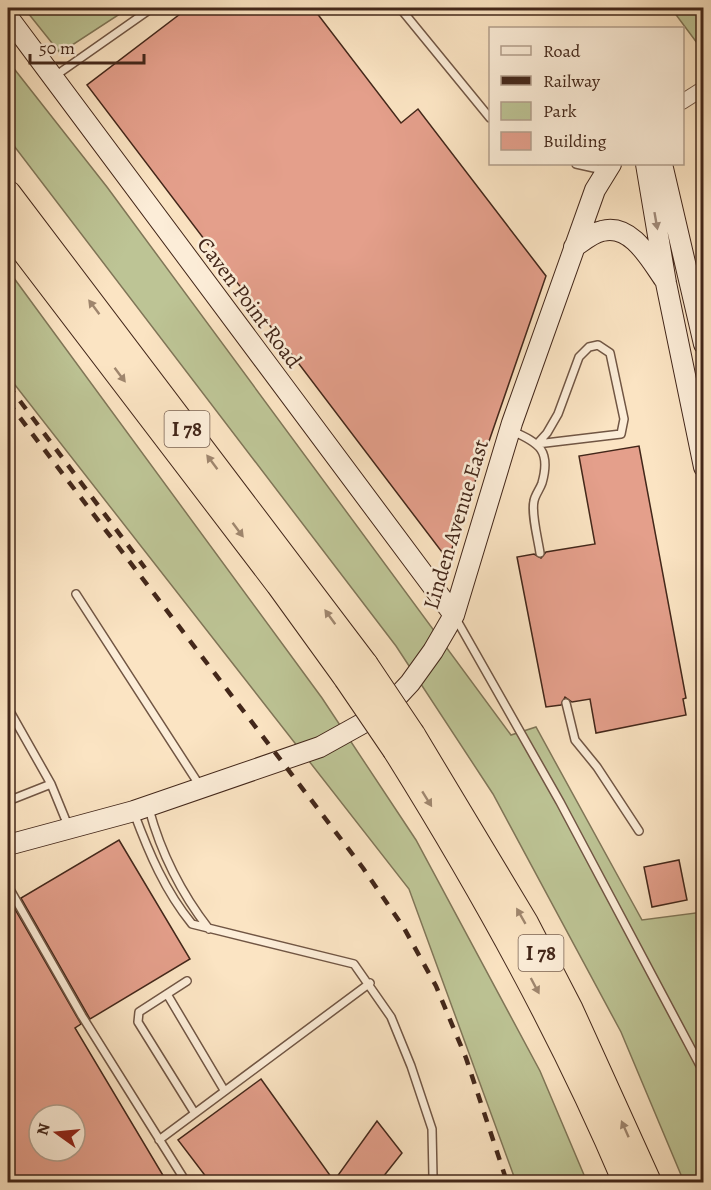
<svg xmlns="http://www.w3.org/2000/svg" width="711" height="1190" viewBox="0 0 711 1190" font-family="Alegreya,serif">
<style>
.green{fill:#bdc495;stroke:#807658;stroke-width:1.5}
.building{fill:#e49f8b;stroke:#43271a;stroke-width:1.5;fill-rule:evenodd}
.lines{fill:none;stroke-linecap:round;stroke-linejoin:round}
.lane-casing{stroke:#715644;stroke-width:10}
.street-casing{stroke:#715644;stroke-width:16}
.secondary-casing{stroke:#43271a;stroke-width:22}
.highway-casing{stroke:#43271a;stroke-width:28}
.lane{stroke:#fcedd8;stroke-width:7}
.street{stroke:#fcedd8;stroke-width:14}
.secondary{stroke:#fcedd8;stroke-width:20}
.highway{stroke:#fbe4c3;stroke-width:26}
.rail{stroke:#43271a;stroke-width:4.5;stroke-dasharray:10 10;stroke-linecap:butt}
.highway-bridge-casing{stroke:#43271a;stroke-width:28;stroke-linecap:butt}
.highway-bridge{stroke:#fbe4c3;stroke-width:26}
.oneway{fill:#a08a79}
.oneway2{fill:#9f866e}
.labels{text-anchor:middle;stroke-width:5;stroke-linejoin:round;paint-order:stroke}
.shield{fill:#fcedd8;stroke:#7a6253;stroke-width:1.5}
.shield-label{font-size:21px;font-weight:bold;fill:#43271a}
.street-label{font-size:22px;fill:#43271a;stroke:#fcedd8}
</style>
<rect width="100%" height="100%" fill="#fbe4c3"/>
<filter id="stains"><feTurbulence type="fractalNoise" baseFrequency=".00333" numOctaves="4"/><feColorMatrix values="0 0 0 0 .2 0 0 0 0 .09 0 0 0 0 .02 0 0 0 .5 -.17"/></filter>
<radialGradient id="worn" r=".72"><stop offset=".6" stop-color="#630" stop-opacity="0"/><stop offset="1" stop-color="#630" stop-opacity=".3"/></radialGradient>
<path class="green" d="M24 8H129L60 53Z
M671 8H703V51Z
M8 61 107 187 511 735 536 727 642 920 703 912V1182H684L621 1032 493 794 396 646 8 138Z
M8 270 322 698 416 840 540 1071 587 1182H516L409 889 8 376Z"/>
<path class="building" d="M188 8H313L401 123 418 109 546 276 448 560 87 85Z
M639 446 686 698 683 699 686 715 596 733 590 699 572 702 565 697 561 705 546 707 517 557 534 554 541 558 546 552 595 544 579 456Z
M119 840 190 959 90 1019 21 898Z
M679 860 687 900 652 907 644 867Z
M12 904 81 1024 75 1028 167 1182H8V906ZM39 1115H75V1151H39Z
M261 1079 334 1181 377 1121 402 1153 379 1182H210L178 1140Z"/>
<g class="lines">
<defs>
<path id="lane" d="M400 8 490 118
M55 76 152 8
M576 164 603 170
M598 345 610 353 624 419 621 434 537 444 547 433 558 414 579 357 589 347Z
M512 431C540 443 551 451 542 483 540 489 535 495 534 501 531 513 538 539 540 553
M76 594 200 786
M455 617 560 802 704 1073
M566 703 575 740 597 767 639 831
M8 708 51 784 69 828
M8 801 51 784
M149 809C161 853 181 893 209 929
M134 813C149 853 165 891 192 924L354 964 391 1017 411 1066 432 1129 433 1177 436 1182
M8 886 82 1016 186 1182
M187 981 139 1012 138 1022 194 1112
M167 994 224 1090
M159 1140 370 983"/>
<path id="street" d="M682 102 704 88"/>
<path id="secondary" d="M8 17 454 615
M646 164 666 283 704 467
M662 164 704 344
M574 247C582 242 592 233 602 231 631 223 650 259 664 279
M8 845 134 811 320 747 383 712 410 683 433 651 454 615 512 423 595 190 611 164"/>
<path id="highway" d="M8 194 365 665
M8 229 279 584 347 678
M412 735 525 923 570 1010 648 1182
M396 750C483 889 562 1031 626 1182"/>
</defs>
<use href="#lane" class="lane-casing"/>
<use href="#street" class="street-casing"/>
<use href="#secondary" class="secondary-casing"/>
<use href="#highway" class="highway-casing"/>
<use href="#lane" class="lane"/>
<use href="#street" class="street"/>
<use href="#secondary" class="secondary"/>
<use href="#highway" class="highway"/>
<path class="rail" d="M8 385 145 568
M8 402 363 868 404 928 436 986 466 1058 507 1182"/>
<defs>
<path id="highway-bridge" d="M365 665 412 735
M347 678 396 750"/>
</defs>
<use href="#highway-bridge" class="highway-bridge-casing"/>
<use href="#highway-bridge" class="highway-bridge"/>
</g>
<defs><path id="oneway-solid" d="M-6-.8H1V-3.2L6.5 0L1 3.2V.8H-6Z" transform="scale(1.5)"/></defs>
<use class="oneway" href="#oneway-solid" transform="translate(656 221) rotate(80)"/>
<g class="oneway2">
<use href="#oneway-solid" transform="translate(94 307) rotate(-127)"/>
<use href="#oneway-solid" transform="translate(120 375) rotate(53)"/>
<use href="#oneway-solid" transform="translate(212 462) rotate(-127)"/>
<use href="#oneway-solid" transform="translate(238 530) rotate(53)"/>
<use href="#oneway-solid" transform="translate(330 617) rotate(-126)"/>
<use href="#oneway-solid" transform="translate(427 799) rotate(58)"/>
<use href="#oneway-solid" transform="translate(521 916) rotate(-120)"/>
<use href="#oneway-solid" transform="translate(535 986) rotate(62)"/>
<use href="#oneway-solid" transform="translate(625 1129) rotate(-114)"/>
</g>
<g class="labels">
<g class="shield">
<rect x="164.5" y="411" width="45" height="36" rx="4.5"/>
<rect x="518.5" y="935" width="45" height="36" rx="4.5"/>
</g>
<g class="shield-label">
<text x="187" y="436">I 78</text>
<text x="541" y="960">I 78</text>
</g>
<g class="street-label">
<text transform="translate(250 302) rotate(53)" y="8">Caven Point Road</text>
<text transform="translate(455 524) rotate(-73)" y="8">Linden Avenue East</text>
</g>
</g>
<rect width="711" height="1190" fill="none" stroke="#fbe4c3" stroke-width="30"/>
<rect x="9" y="9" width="693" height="1172" fill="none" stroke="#43271a" stroke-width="3"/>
<rect x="15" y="15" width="681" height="1160" fill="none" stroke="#43271a" stroke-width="1.5"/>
<rect x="489" y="27" width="195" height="138" fill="#fcedd8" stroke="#b29e8c" stroke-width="1.5"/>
<rect x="501" y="46" width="30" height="9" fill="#fcedd8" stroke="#b29e8c" stroke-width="1.5"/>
<text x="543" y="57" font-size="18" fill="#43271a">Road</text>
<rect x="501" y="76" width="30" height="9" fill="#43271a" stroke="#b29e8c" stroke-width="1.5"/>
<text x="543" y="87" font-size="18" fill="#43271a">Railway</text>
<rect x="501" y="102" width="30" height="18" fill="#bdc495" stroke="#b29e8c" stroke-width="1.5"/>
<text x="543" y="117" font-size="18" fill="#43271a">Park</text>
<rect x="501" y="132" width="30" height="18" fill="#e49f8b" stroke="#b29e8c" stroke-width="1.5"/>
<text x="543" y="147" font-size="18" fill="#43271a">Building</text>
<g transform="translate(57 1133) rotate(285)"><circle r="28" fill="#fcedd8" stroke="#b29e8c" stroke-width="1.5"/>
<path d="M0-4.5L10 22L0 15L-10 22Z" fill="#8f2418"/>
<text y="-9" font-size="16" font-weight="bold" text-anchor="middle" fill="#43271a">N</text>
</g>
<path d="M30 54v9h114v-9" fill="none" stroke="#43271a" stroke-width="3"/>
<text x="39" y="54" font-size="18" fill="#43271a" stroke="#fcedd8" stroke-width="4.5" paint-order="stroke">50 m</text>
<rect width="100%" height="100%" filter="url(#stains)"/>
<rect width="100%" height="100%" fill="url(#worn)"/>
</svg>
